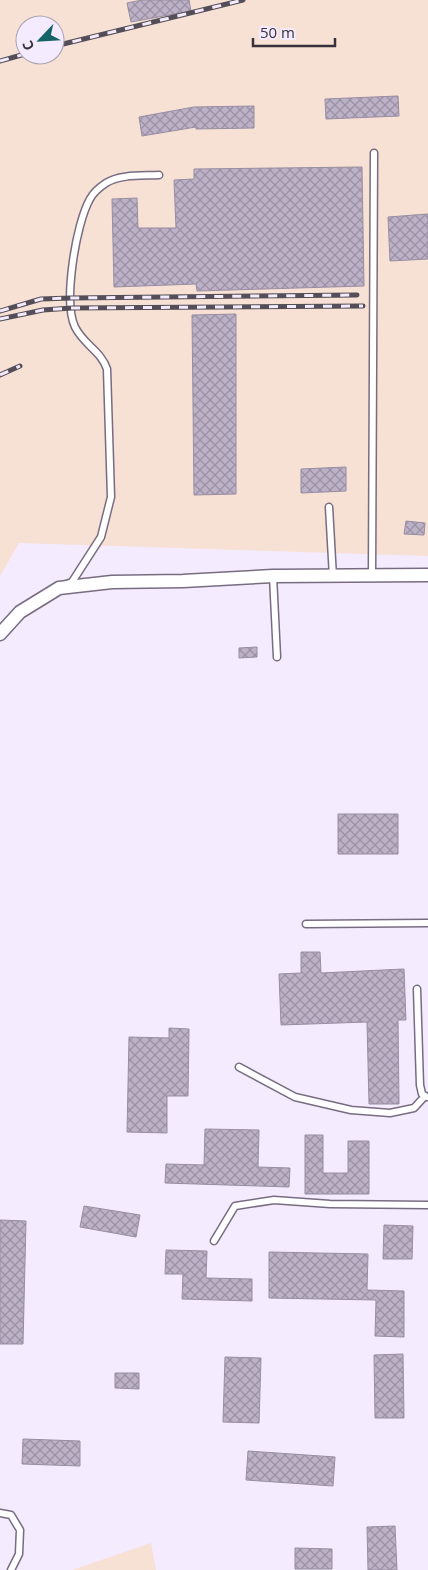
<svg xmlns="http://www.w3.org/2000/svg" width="428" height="1570" viewBox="0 0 428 1570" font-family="'Open Sans',sans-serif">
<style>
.industrial{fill:#f7e0d4;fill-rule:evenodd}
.building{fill:url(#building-cross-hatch);stroke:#988da2}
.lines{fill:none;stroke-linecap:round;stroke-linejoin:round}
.lane-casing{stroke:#776c81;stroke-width:9}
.street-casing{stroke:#776c81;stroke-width:15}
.lane{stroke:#fff;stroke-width:6}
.street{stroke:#fff;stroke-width:12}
.rail-casing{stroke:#534e58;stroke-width:5}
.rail{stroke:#f5ebfe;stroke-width:3;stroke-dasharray:9;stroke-linecap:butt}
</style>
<defs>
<pattern id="building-cross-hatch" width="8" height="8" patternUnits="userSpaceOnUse" patternTransform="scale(1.25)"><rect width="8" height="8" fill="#bdb1c8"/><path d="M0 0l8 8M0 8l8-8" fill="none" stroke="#9a91a3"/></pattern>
</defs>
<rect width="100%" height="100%" fill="#f5ebfe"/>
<path class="industrial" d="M0 0H428V556L19 543 0 576ZM25 25H55V55H25Z
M151 1543 156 1570H72Z"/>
<path class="building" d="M142 0H189L191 11 131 22 127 3Z
M398 96 399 116 326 119 325 99Z
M254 106V128L196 129V127L142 136 139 117 194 107Z
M362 167 364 286 197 291 196 284 114 287 112 199 137 198 138 228H176L174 180 194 179V169Z
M428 214V259L390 261 388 217Z
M236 314V494L194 495 192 315Z
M346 467V491L301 493V469Z
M406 521 425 523 424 535 404 534Z
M257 647V657L239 658V648Z
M338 814H398V854H338Z
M301 952H320L321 973 404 969 406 1020H398L399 1104H369L367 1022 281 1025 279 974 301 973Z
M169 1028 189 1029 188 1096H167V1133L127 1132 129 1037 169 1038Z
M205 1129 259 1130 258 1167 290 1168 289 1187 165 1183 166 1164 204 1165Z
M305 1135H323V1173H348V1141H369V1194H305Z
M84 1206 140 1215 136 1237 80 1227Z
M0 1220 26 1221 23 1344H0Z
M384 1225 413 1226 412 1259H383Z
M166 1250 207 1251 206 1278 252 1279V1301L182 1299 183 1274H165Z
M269 1252 368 1254 367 1290 404 1291V1337L375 1336 376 1300 269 1298Z
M403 1354 404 1418H375L374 1355Z
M225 1357 261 1358 259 1423 223 1422Z
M115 1373H139V1389L115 1388Z
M23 1439 80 1441V1466L22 1464Z
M248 1451 335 1457 333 1486 246 1480Z
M395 1526 397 1570H368L367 1527Z
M295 1548 332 1549V1569H295Z"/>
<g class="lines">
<defs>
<path id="lane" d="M329 507 333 577
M273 576 277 657
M372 576 374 153
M67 584 72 582 101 537 111 497 107 369C101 351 84 345 75 327 63 302 76 223 90 199 93 193 100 187 106 183 120 174 143 176 159 175
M306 924 428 923
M417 989 420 1085 422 1094 427 1097
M239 1067 295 1097 351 1110 390 1113 414 1108 425 1096
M214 1241 235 1206 274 1200 330 1204 428 1205
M0 1513 11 1515 20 1530 19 1554 11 1570"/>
<path id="street" d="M0 634 20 612 59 588 112 582 183 581 273 576 428 575"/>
</defs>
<use href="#lane" class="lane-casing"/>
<use href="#street" class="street-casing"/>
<use href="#lane" class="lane"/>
<use href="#street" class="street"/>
<defs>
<path id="rail" d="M55 46 243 0
M0 61 25 54
M0 311 41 299 71 298 357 295
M0 319 43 310 72 308 363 306
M0 375 20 366"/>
</defs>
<use href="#rail" class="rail-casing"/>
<use href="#rail" class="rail"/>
</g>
<g transform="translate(40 40) rotate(245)"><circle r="24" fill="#f5ebfe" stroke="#a9a1b0"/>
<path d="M0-4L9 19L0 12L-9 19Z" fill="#146367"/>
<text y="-8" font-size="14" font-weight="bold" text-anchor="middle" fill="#36313a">С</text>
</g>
<path d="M253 38v8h82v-8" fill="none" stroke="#36313a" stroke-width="2.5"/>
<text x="260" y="38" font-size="15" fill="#36313a" stroke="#f5ebfe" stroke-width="4" paint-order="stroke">50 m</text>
</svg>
